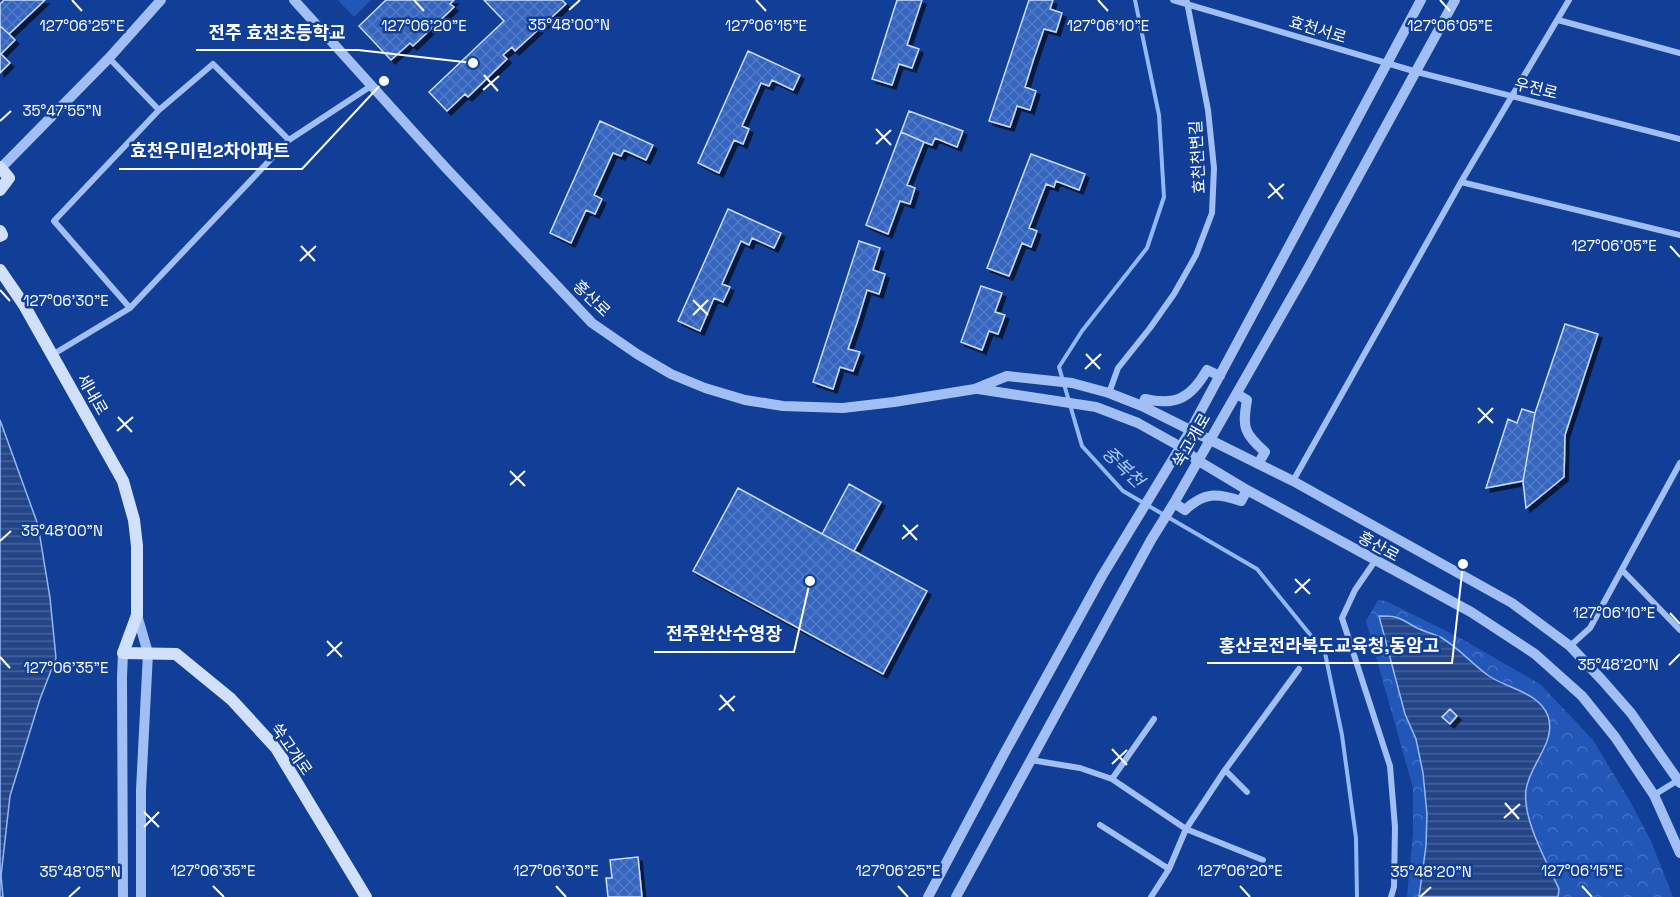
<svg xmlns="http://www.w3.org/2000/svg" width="1680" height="897" viewBox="0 0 1680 897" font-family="'Space Grotesk','Noto Sans KR',sans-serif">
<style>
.forest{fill:url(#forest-crowns)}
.garden{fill:#2357b7}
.water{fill:url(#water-rules);stroke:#93b8f7;stroke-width:1.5}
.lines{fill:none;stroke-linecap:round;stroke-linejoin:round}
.stream{stroke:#93b8f7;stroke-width:4}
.building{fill:url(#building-cross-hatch);stroke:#c9dcfe;stroke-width:1.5;filter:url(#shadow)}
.minor{stroke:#a1bff4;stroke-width:6}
.tertiary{stroke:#a1bff4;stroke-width:10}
.secondary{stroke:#d1e0fd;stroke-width:12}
.ticks{fill:none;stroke:#fff;stroke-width:2}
.labels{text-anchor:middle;stroke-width:5;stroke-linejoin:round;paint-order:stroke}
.street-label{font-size:16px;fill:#fff;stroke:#113f97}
.water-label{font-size:18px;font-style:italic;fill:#adc9fa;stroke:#113f97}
.ticks-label{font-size:15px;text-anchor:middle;fill:#fff;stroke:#113f97;stroke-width:5;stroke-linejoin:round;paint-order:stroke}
.leader{fill:none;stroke:#fff;stroke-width:2}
.callout-dot{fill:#fff;stroke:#113f97;stroke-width:2}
.callout-label{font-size:18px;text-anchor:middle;font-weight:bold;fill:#fff;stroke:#113f97;stroke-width:5;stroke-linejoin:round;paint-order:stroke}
</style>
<defs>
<pattern id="forest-crowns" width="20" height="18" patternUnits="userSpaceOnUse" patternTransform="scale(1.5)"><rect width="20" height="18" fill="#2357b7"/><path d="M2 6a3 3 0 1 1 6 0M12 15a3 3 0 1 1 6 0" fill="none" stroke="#4470c2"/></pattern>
<pattern id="water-rules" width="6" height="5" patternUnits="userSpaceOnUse" patternTransform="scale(1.5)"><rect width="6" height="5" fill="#244689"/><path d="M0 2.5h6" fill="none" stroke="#45629b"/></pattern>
<pattern id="building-cross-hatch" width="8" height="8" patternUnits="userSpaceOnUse" patternTransform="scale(1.5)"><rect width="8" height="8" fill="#3465be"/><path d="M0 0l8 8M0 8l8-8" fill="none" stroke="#527cc8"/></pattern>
<filter id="shadow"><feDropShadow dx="4" dy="4" stdDeviation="0" flood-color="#0009"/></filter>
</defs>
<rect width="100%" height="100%" fill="#113f97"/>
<path class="forest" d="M1378 600 1386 601 1460 638 1540 684 1593 740 1631 803 1651 841 1673 897H1407L1413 833V788L1366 621Z"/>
<path class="garden" d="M338 0H371L354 17Z"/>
<path class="water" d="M0 420 38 525 50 598 56 658 40 699 10 796 1 876 3 897H0Z
M1379 616C1400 616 1399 618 1417 628 1425 632 1435 634 1442 638 1460 649 1473 665 1489 676 1508 689 1539 692 1548 716 1557 742 1529 765 1526 790 1522 819 1547 862 1559 889L1558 897H1419L1426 846 1427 814 1423 773 1416 739 1405 714Z"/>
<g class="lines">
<path class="stream" d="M1135 0 1159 115 1164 197 1147 248 1082 331 1059 367 1082 446 1123 491 1257 569 1325 653 1342 735 1356 838 1357 897"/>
</g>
<path class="building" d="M4 0H45L9 34 15 40 1 54 10 63 0 73V4Z
M4 0H45L9 34 0 26V4Z
M386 0H454L450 4 454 7 413 46 410 43 391 60 359 26Z
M484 0H562L566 4 515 51 512 47 503 55 507 59 468 97 465 94 447 111 429 92 504 21Z
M897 0H922L907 45 919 49 912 68 899 64 892 85 872 79Z
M1029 0H1053L1050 9 1062 13 1056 32 1044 29 1034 58 1025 87 1036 91 1030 110 1017 106 1010 127 989 121Z
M748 51 800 75 793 90 772 80 769 86 761 83 742 126 749 129 743 144 734 140 719 173 698 163Z
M909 111 963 131 957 147 935 138 932 145 924 142 907 185 915 188 910 204 900 201 888 234 866 225Z
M600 121 653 145 646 160 624 150 621 156 613 153 594 195 602 199 595 214 586 210 571 243 550 233Z
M901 132 924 142 907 185 915 188 910 204 900 201 888 234 866 225Z
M1031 154 1085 174 1079 190 1056 181 1054 187 1046 184 1029 228 1037 231 1031 247 1022 243 1009 276 987 268Z
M728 209 781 233 774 248 752 238 749 245 741 241 722 284 730 287 723 302 714 298 700 331 678 321Z
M859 241 880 248 873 270 885 274 879 294 867 290 858 320 848 349 860 352 853 371 840 367 833 389 813 382Z
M981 286 1002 293 995 312 1005 315 998 334 989 331 982 350 961 342Z
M1565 324 1598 334 1565 435 1564 477 1526 508 1523 481 1486 488 1508 419 1517 423 1522 409 1535 413Z
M1565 324 1598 334 1565 435 1564 477 1526 508 1523 481 1535 413Z
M849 484 881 502 854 551 927 591 883 674 693 571 738 488 822 534Z
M738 488 927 591 883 674 693 571Z
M1450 709 1457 716 1450 724 1442 717Z
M638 857 642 897H608L606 878H612L610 860Z"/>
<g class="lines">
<path class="minor" d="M1173 0 1417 72 1680 139
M1558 20 1680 53
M109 58 159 110
M1461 182 1680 235
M130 308 54 221 159 110 213 64 289 140
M52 355 130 308 289 140 371 86
M1109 393 1118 368 1150 328 1174 294 1196 255 1212 213 1214 168 1208 110 1187 2
M1293 481 1461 182 1569 0
M1375 561 1355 590 1342 618 1390 766 1395 827 1394 887 1391 897
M1623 571 1680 630
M1570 646 1590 628 1680 463
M1031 760 1080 768 1112 779 1186 829 1263 860
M1225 770 1247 792
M1112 779 1154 719
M1654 795 1680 779
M1100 825 1169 869
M1151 897 1169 869 1186 829 1225 770 1299 669"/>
<path class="tertiary" d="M294 0 445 167 592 323 637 354 671 374 705 388 745 400 783 406 843 408 894 402 975 389 1007 376 1072 383 1109 393 1142 406 1293 481 1512 603 1570 646 1602 680 1631 713 1680 783
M0 169 109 58 161 0
M978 389 1096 407 1138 423 1181 447 1197 460 1247 490 1471 612 1535 654 1582 696 1615 737 1654 795 1680 853
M1237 394 1247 400C1242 428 1244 433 1265 452L1258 464
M1142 406 1145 399C1176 406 1191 398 1207 370L1220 376
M1174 503 1185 510C1204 492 1217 493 1241 501L1247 490
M137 615 148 653 141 790V897
M123 897 122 677 123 653
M928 897 1005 752 1102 576 1190 431 1421 0
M956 897 1151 540 1174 503 1306 272 1455 0"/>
<path class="secondary" d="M0 167 9 178 0 190
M0 231 2 235 0 236
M0 270 24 305 123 481 134 520 137 546V615L123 653 176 654 231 699 276 748 366 897"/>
</g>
<path class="ticks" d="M72 0 82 11M414 0 424 11M756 0 766 11M1098 0 1108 11M1440 0 1450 11M569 10 580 0M484 75 498 91M483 90 499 76M0 121 11 111M876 129 891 145M876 144 891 130M1269 183 1283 199M1268 198 1284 184M301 246 315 261M1670 246 1680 257M300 261 316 246M0 290 10 301M693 300 708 315M693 315 708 300M1086 354 1100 369M1085 369 1101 354M1478 408 1493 423M118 417 132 432M1478 423 1493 408M117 431 133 417M510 471 525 486M510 485 525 471M903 525 917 540M902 539 918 525M0 541 11 531M1295 579 1310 594M1295 593 1310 579M1670 613 1680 624M327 641 342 657M327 656 342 642M0 657 10 668M1669 665 1680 654M720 695 734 711M719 710 735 696M1112 749 1127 765M1112 764 1127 750M1505 803 1519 819M144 812 159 827M1504 818 1520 804M144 827 159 812M213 886 224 897M556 886 566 897M898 886 908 897M1240 886 1250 897M1582 886 1592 897M69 897 80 887M1420 897 1431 887"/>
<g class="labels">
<g class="street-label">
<text transform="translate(1318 29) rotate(17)" y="6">효천서로</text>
<text transform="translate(1536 88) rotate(14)" y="6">우전로</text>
<text transform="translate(1197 157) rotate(-93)" y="6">효천천변길</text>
<text transform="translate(592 298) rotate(44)" y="6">홍산로</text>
<text transform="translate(93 394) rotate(60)" y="6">세내로</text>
<text transform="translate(1191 440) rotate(-60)" y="6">쑥고개로</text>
<text transform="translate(1379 546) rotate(29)" y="6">홍산로</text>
<text transform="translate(292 749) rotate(55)" y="6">쑥고개로</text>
</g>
<g class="water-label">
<text transform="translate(1123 467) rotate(44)" y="6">중복천</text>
</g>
</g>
<g class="ticks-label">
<text x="569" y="30">35°48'00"N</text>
<text x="82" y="31">127°06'25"E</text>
<text x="424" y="31">127°06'20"E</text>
<text x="766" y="31">127°06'15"E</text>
<text x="1108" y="31">127°06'10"E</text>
<text x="1450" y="31">127°06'05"E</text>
<text x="62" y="116">35°47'55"N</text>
<text x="1614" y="251">127°06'05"E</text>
<text x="66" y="306">127°06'30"E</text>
<text x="62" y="536">35°48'00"N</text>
<text x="1614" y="618">127°06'10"E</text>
<text x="1618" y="670">35°48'20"N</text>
<text x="66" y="673">127°06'35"E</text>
<text x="213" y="876">127°06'35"E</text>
<text x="556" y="876">127°06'30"E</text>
<text x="898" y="876">127°06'25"E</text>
<text x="1240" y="876">127°06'20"E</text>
<text x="1582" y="876">127°06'15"E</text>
<text x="80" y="877">35°48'05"N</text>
<text x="1431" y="877">35°48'20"N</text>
</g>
<path class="leader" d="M473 63L358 50H196M384 81L302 169H119M810 581L794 652H654M1463 564L1452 663H1207"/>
<g class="callout-dot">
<circle cx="473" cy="63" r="6"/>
<circle cx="384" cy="81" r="6"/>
<circle cx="810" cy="581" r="6"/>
<circle cx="1463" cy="564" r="6"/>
</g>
<g class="callout-label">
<text x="277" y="39">전주 효천초등학교</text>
<text x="210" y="157">효천우미린2차아파트</text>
<text x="724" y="640">전주완산수영장</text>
<text x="1329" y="652">홍산로전라북도교육청,동암고</text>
</g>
</svg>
